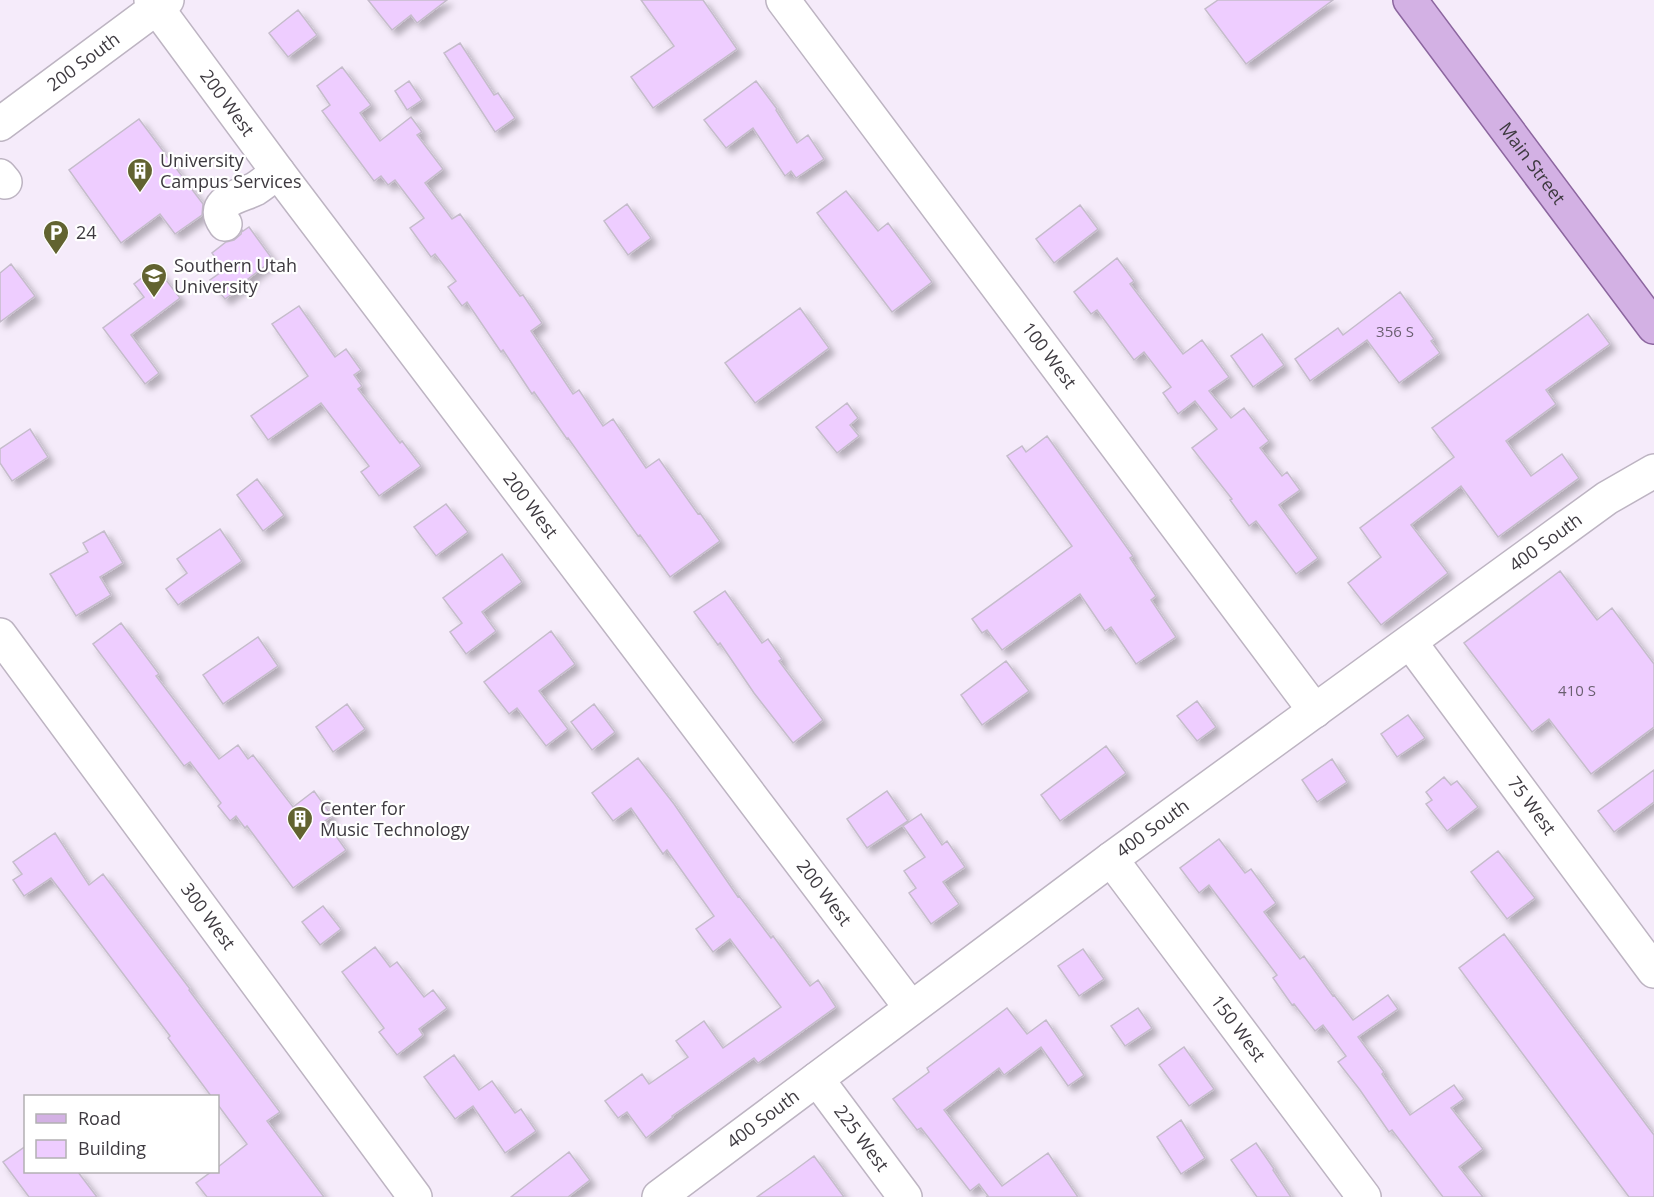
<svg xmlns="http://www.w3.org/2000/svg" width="1654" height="1197" viewBox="0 0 1654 1197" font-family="'Open Sans',sans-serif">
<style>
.building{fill:#eecdff;stroke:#c5bccb;stroke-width:1.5;filter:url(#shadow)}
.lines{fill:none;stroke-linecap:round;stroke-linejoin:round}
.minor-casing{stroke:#bdb4c2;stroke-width:36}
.major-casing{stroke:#8c669f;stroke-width:36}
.minor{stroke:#fff;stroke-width:33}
.major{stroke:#d3b1e4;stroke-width:33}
.labels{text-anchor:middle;stroke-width:4.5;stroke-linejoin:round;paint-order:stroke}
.number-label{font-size:15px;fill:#6a5f70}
.street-label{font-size:18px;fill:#3e3a40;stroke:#fff}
.poi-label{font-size:18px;fill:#3e3a40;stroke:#fff;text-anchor:start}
</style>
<defs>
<filter id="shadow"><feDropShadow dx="5.5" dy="5.5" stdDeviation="3" flood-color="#0004"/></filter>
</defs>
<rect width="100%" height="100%" fill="#f5ebfa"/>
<path class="building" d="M368 0H447L417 23 411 15 392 30Z
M641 0H703L737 49 653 108 631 77 674 46Z
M1218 0H1333L1246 64 1205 9Z
M298 10 317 35 288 57 269 33Z
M460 43 494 95 498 93 515 118 495 132 444 53Z
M342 67 371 105 360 113 380 141 411 117 422 132 417 135 443 169 425 183 452 219 460 214 520 296 523 295 542 323 531 331 573 394 579 390 603 426 613 419 646 468 659 459 698 514 700 513 720 541 670 577 640 535 638 536 568 438 567 439 534 392 532 394 503 350 501 352 467 302 462 306 448 287 456 281 435 254 431 257 410 228 424 218 395 180 388 185 381 176 374 181 322 111 330 105 317 86Z
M409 81 422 100 407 110 395 91Z
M756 81 777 109 776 110 797 143 808 135 824 159 796 178 791 171 785 176 753 128 726 148 704 120Z
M139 119 203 204 202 215 175 234 160 214 121 243 69 170Z
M846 191 878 231 888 223 932 282 892 312 817 213Z
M627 204 651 238 628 255 604 221Z
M1080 205 1098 229 1054 263 1036 239Z
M249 227 273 260 248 279 250 281 225 299 210 280 224 270 212 253 226 242 234 240 241 234 242 230 243 231Z
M1117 258 1134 281 1130 284 1183 354 1202 340 1229 377 1209 391 1231 418 1244 408 1269 441 1260 448 1282 476 1287 472 1300 490 1279 505 1318 558 1296 574 1256 521 1249 526 1230 500 1232 499 1192 448 1217 429 1195 401 1178 414 1163 393 1171 387 1144 352 1134 360 1097 310 1091 314 1074 292Z
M11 264 35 296 0 322V273Z
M156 267 180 298 131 335 159 373 145 384 103 328 144 297 134 284Z
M1400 292 1434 339 1431 341 1440 353 1399 383 1367 340 1310 381 1295 359 1338 328 1343 335Z
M299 306 335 357 346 349 361 370 354 375 362 386 358 389 400 443 402 441 421 466 379 496 361 472 369 466 321 403 268 440 251 416 308 376 272 324Z
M800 308 829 348 755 403 725 363Z
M1588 314 1610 344 1546 390 1556 404 1506 441 1531 476 1562 454 1579 478 1498 537 1461 486 1411 525 1448 573 1381 625 1348 583 1381 557 1360 528 1454 457 1432 428Z
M1262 334 1284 365 1253 387 1231 356Z
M847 403 858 418 850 425 859 436 837 453 816 427Z
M30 429 48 457 12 481 0 463V449Z
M1047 436 1133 556 1130 558 1156 596 1151 600 1176 637 1136 664 1111 627 1105 631 1080 594 1002 650 987 630 982 633 972 619 1072 546 1007 456 1022 446 1026 452Z
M257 479 284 515 263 531 237 495Z
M446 504 468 532 436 556 414 527Z
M220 529 242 561 178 605 166 589 187 573 177 559Z
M104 531 123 563 100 577 111 595 76 616 50 574 88 552 83 543Z
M502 554 522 582 482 612 496 631 466 654 450 632 462 623 443 598Z
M1560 571 1597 620 1612 608 1654 664V727L1591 774 1549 719 1532 732 1464 643Z
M725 591 762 643 768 639 782 659 779 661 823 720 793 743 754 693 720 643 718 645 694 612Z
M121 623 159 674 156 676 219 759 238 745 248 759 253 755 293 807 314 791 332 816 325 821 346 850 293 888 247 826 245 828 236 816 230 821 218 806 221 803 190 762 184 766 93 644Z
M551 631 575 664 539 691 568 729 546 746 517 708 509 714 484 682Z
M258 637 278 666 223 704 203 675Z
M1006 661 1029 691 982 725 961 695Z
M1197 701 1216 727 1197 741 1177 716Z
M347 704 365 729 333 752 316 727Z
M594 704 615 732 592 750 571 722Z
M1408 715 1425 738 1397 757 1381 734Z
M1106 746 1126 773 1060 821 1041 795Z
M638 758 674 804 738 897 739 896 771 938 773 936 810 986 818 980 836 1007 758 1063 754 1058 672 1116 673 1117 646 1138 627 1112 618 1118 605 1101 642 1074 649 1084 688 1057 676 1041 704 1021 723 1048 781 1007 730 939 713 952 696 929 714 916 667 850 663 854 631 808 613 821 592 793Z
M1332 759 1347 782 1317 802 1302 780Z
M1654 770V802L1614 832 1598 811Z
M1444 777 1451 785 1457 781 1478 807 1447 831 1426 804 1432 800 1426 792Z
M887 791 908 821 867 848 847 819Z
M921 814 942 845 947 841 965 867 943 882 959 904 931 924 909 893 916 888 904 871 925 857 903 826Z
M55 833 89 885 103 874 190 989 189 990 280 1112 267 1121 324 1197H207L196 1183 211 1172H218V1167L247 1144 218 1105V1096H211L168 1038 170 1036 51 878 24 896 13 880 22 874 13 862Z
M1219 839 1245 873 1251 869 1276 903 1264 912 1300 959 1304 956 1333 996 1334 995 1353 1020 1388 995 1398 1009 1358 1037 1384 1072 1382 1074 1410 1115 1454 1085 1464 1099 1451 1108 1483 1149 1459 1167 1483 1197H1443L1392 1130 1389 1132 1360 1090 1338 1062 1346 1056 1323 1025 1315 1031 1294 1004 1292 1005 1273 978 1277 975 1209 885 1199 893 1180 868Z
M1498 851 1535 898 1507 919 1471 872Z
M323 906 341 929 320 945 302 922Z
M1504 934 1654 1135V1197H1629L1459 968Z
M375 947 390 967 397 962 424 997 433 990 447 1008 419 1029 423 1035 397 1055 379 1032 384 1028 342 972Z
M1083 949 1104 979 1079 996 1058 966Z
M1007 1008 1027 1034 1046 1020 1084 1075 1068 1086 1041 1047 1004 1075 999 1068 944 1110 1002 1186 1048 1153 1078 1197H986L988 1196 979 1184 970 1191 921 1128 917 1130 893 1099 929 1072 927 1068Z
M1138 1008 1152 1028 1125 1046 1111 1026Z
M1184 1047 1214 1089 1189 1106 1159 1065Z
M454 1055 479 1090 492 1081 515 1113 521 1109 536 1131 505 1153 473 1106 455 1119 424 1077Z
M1181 1120 1205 1158 1181 1174 1157 1137Z
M1256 1143 1274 1169 1273 1170 1291 1197H1257L1231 1160Z
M26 1146V1172H78L97 1197H29L3 1162Z
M569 1152 590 1180 568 1197H511Z
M814 1156 844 1197H757L791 1173Z"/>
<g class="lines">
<defs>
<g id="minor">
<path id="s1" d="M151 0 278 172 911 1008"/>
<path id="s2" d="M783 0 1315 711"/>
<path id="s3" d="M0 124 167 0"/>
<path d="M0 176 5 182"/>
<path d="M225 224C208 201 241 196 255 189 263 184 271 177 278 172"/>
<path id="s4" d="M0 635 415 1197"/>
<path id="s5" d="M1410 642 1654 971"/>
<path id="s6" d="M1111 859 1364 1197"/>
<path id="s7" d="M817 1079 905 1197"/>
<path id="s8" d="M659 1197 1111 859 1607 498 1654 471"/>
</g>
<g id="major">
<path id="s9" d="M1410 0 1654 327"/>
</g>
</defs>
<use href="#minor" class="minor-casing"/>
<use href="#major" class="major-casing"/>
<use href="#minor" class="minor"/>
<use href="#major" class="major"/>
</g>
<defs>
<symbol id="building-pin" viewBox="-11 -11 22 30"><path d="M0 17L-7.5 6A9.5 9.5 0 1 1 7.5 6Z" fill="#626330" stroke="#fff"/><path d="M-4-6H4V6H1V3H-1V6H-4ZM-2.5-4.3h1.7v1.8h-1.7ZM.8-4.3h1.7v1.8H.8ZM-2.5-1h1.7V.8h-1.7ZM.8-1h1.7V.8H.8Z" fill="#fff"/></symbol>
<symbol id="parking-pin" viewBox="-11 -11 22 30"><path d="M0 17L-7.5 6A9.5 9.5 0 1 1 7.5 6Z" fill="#626330" stroke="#fff"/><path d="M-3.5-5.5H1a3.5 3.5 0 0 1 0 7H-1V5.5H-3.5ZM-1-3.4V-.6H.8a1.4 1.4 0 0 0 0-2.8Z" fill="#fff"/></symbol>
<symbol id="university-pin" viewBox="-11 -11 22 30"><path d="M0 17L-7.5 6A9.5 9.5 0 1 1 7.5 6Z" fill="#626330" stroke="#fff"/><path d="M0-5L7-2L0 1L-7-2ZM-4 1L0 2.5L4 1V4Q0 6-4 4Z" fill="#fff"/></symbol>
</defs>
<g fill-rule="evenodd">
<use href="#building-pin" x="125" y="156" width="30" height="40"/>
<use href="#parking-pin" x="41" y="218" width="30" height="40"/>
<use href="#university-pin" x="139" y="261" width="30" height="40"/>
<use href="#building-pin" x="285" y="804" width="30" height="40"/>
</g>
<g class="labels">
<g class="number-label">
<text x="1395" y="337">356 S</text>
<text x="1577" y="696">410 S</text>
</g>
<g class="street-label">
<text dy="6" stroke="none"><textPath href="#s3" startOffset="104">200 South</textPath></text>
<text dy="6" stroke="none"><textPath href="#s1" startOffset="128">200 West</textPath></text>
<text dy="6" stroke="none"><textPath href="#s9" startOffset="204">Main Street</textPath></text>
<text dy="6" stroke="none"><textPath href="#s2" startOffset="444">100 West</textPath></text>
<text dy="6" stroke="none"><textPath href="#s1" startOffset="632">200 West</textPath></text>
<text dy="6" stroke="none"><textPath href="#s8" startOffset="1102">400 South</textPath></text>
<text dy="6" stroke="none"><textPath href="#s5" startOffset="204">75 West</textPath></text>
<text dy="6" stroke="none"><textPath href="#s8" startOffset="616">400 South</textPath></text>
<text dy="6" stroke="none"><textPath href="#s1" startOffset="1118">200 West</textPath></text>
<text dy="6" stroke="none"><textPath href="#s4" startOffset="350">300 West</textPath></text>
<text dy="6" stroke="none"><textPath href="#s6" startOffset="212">150 West</textPath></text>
<text dy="6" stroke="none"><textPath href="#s8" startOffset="130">400 South</textPath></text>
<text dy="6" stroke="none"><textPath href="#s7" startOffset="74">225 West</textPath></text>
</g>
<g class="poi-label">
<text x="160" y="167">University<tspan x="160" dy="21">Campus Services</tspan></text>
<text x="76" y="239">24</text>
<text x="174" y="272">Southern Utah<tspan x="174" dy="21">University</tspan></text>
<text x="320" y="815">Center for<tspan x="320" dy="21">Music Technology</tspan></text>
</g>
</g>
<rect x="24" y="1095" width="195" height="78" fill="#ffffff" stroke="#b2b0b3" stroke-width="1.5"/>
<rect x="36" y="1114" width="30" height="9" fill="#d3b1e4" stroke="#b2b0b3" stroke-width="1.5"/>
<text x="78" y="1125" font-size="18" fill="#3e3a40">Road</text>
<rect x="36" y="1140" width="30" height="18" fill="#eecdff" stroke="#b2b0b3" stroke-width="1.5"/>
<text x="78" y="1155" font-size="18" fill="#3e3a40">Building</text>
</svg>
